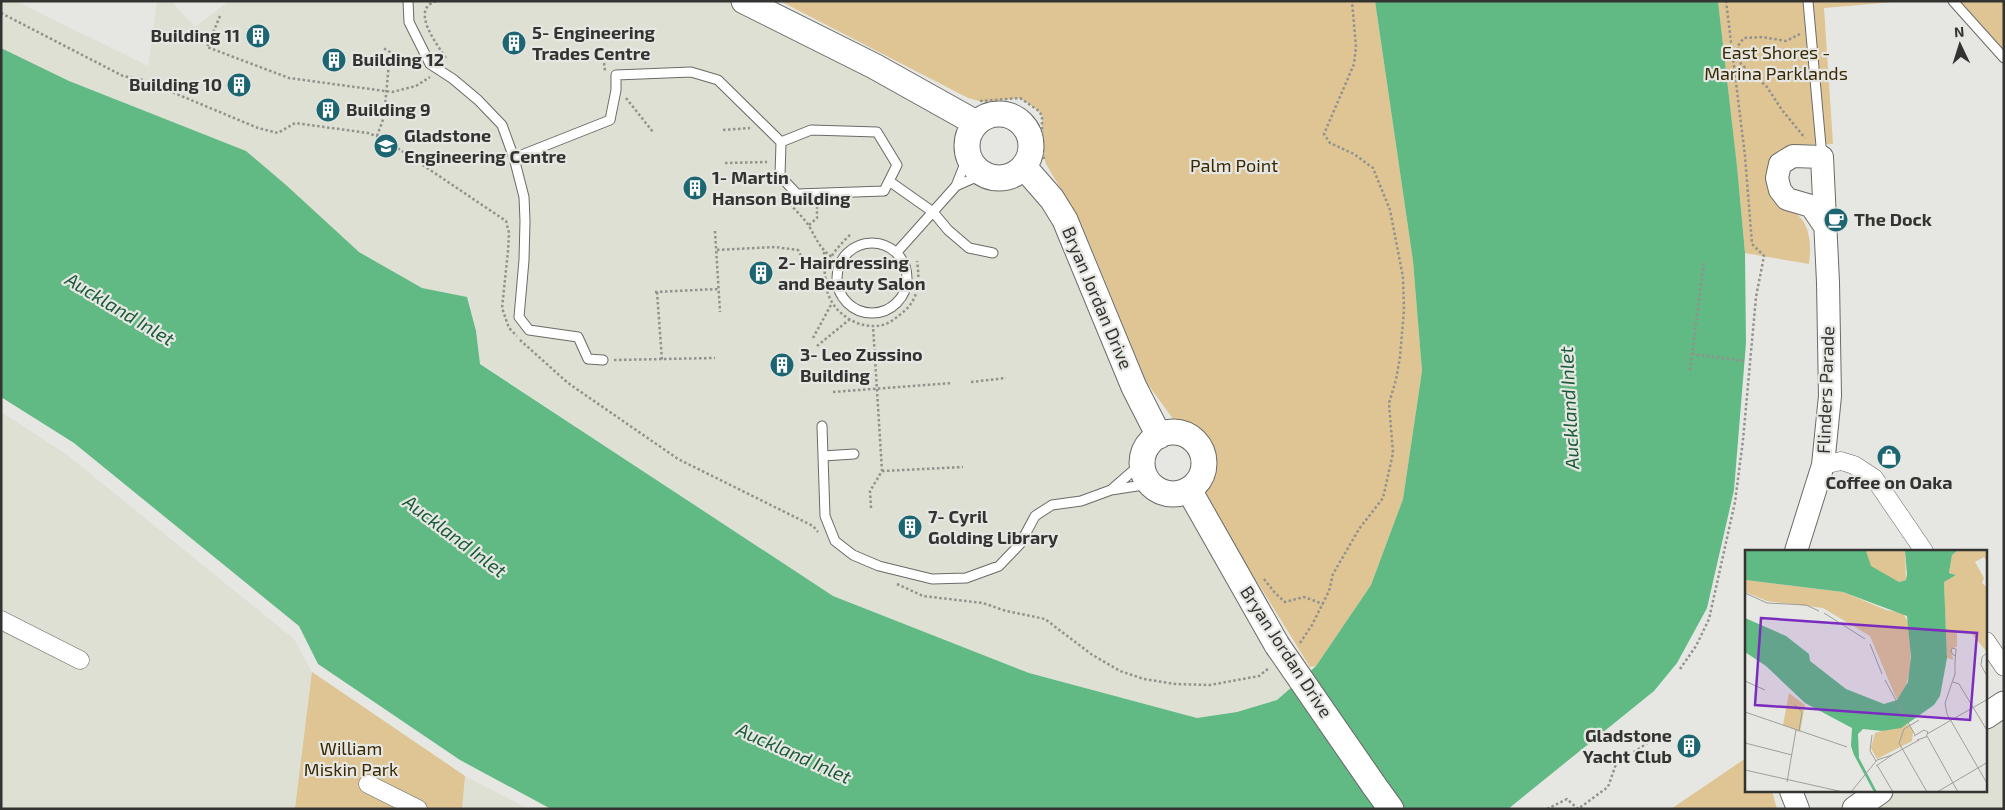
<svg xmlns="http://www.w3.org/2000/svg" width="2005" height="810" viewBox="0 0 2005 810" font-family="'Exo 2',sans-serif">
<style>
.built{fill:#dde0d3}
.green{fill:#dfc494}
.water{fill:#61b984}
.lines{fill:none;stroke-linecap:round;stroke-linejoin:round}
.service-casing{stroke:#6a6b67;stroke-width:11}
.minor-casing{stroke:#6a6b67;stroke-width:19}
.tertiary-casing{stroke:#6a6b67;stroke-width:24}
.secondary-casing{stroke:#6a6b67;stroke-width:27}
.path{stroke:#91928e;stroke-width:2.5;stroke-dasharray:2.5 2.5;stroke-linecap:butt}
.service{stroke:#fff;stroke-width:9}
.minor{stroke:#fff;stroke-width:18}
.tertiary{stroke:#fff;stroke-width:22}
.secondary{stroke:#fff;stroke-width:25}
.secondary-bridge-casing{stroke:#6a6b67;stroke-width:27;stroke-linecap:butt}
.secondary-bridge{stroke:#fff;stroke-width:25}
.labels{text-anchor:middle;stroke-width:4.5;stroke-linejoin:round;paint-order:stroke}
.poi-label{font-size:18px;font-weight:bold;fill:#333331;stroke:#e6e7e2;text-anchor:start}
.park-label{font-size:18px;fill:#3a2802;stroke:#e6e7e2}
.street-label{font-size:18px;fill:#333331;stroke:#e6e7e2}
.water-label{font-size:19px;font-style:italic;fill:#195a37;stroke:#e6e7e2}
.inset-river{fill:none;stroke:#61b984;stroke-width:2.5}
.inset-road{fill:none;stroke:#9e9f9b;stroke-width:1}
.view{fill:#7b2cbf;fill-opacity:0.15;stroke:#7b2cbf;stroke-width:2.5}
.inset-edge{fill:none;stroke:#333331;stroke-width:2.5}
</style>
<rect width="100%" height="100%" fill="#e6e7e2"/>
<path class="built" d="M1 1H16L148 66 157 1H171L195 27 229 1H744L969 133 967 145 968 157 974 167 983 174 993 178H1005L1016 174 1052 199 1150 443 1144 452 1142 463 1144 474 1150 483 1158 490 1168 494H1179L1301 680 1277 700 1237 712 1197 718 1029 673 833 596 480 363 476 331 467 297 422 288 69 81 1 48Z
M1 412 66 454 294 639 312 672 465 776 529 809H1Z
M2004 704V809H1855L1880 791H1986V716Z"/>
<path class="green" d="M780 1H1375L1413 261 1422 371 1403 499 1371 585 1316 666 1310 667 1205 498 1214 463 1202 437 1173 419 1147 383 1081 223 1046 164 1042 151V116L1039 111 1020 98 983 102 968 98Z
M1718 1H1905L1824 8 1833 144 1803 145 1786 149 1785 207C1790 210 1795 212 1799 216 1811 228 1811 248 1809 264L1745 253 1737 166Z
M1953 1H2004V58Z
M312 672 465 776 462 809H295Z
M1746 758V791H1772L1777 809H1671Z"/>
<path class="water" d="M1375 1H1718L1737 166 1745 253 1746 343 1734 490 1707 608 1677 663 1654 691 1508 809H551L460 760 318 664 299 626 74 443 1 397V48L69 81 246 151 286 185 359 252 422 288 467 297 476 331 480 364 833 596 1029 673 1197 718 1237 712 1277 700 1316 666 1371 585 1403 499 1422 371 1413 261Z"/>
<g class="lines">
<defs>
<path id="service" d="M408 1 409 22 430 64 453 79 478 100 502 125 514 158 524 197 525 221 524 260 519 317 529 330 578 337 588 359 603 360
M1808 1 1822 157
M1953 1 2004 58
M514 158 610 120 616 90V75L691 72 718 80 781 142 780 176 797 194 884 191 897 165 877 132 811 130 781 142
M889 181 933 212 948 230 969 248 993 253
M956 186 983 174
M837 278a35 35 0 1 1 70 0a35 35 0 1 1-70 0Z
M897 252 956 186 968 156
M822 426 825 516 835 541 853 555 879 566 932 579 966 578 999 566 1020 544 1035 516 1052 505 1081 501 1111 490 1150 484
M823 456 854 454
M1111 490 1142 463"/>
<path id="minor" d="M1823 465 1841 461 1854 465 1874 478 1924 551
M1 620 80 660
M1986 641 2004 667
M368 784 418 809"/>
<path id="tertiary" d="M1796 551 1823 465 1830 396 1828 282 1822 157 1793 156 1780 164 1777 178 1780 190 1787 199 1811 206 1824 225
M1791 791 1798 809"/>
<path id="secondary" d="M744 1 874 66 976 123
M967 146a32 32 0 1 1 64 0a32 32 0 1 1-64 0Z
M1024 167 1052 199 1065 220 1134 387 1159 436
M1142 463a31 31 0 1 1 62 0a31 31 0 1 1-62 0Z
M1189 490 1277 645
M1986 716 2004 704
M1373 784 1391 809
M1855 809 1880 791"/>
</defs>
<use href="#service" class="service-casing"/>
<use href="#minor" class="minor-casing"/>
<use href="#tertiary" class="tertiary-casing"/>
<use href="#secondary" class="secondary-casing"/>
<path class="path" d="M436 1C409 10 438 45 447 60
M1 13 123 76 143 80 258 128 278 133 295 123 368 133 384 139 506 221 509 233 508 251 502 308 509 328 517 336
M220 16 207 47 289 78 392 92 416 86 430 77
M1800 34 1786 41 1762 37 1744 38 1737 47 1741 64 1767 87 1782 110 1805 138
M604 63 605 71
M626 98 653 132
M980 101 1020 98 1039 111 1042 116V151L1044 159
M723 130 750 128
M377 136 384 117 390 52 383 48
M725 163 767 162
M790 204C796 211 804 218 809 226 816 238 820 249 832 257
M809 225 817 218V204
M715 231 720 312
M850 235C840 244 830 256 825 269 824 273 826 280 826 284 828 311 859 333 886 324 891 322 897 317 902 313 919 300 920 281 917 261
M717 250 775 247 798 250 802 258 825 269
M824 252 825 268
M655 292 718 289
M657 292 662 360
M813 338 832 303
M520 340 568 383 678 459 813 526 818 532
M817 346 850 319
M1692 354 1745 361
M614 360 715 358
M1690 370 1704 262
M971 382 1006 378
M833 392 952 383
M1174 420 1202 437 1214 463 1209 485
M882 471 963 467
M871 508 870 491 882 471 873 326
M1264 579 1275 593 1285 602 1304 597 1323 604
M897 584 923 596 983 603 1006 611 1045 619 1091 654 1120 671 1144 679 1175 684 1210 685 1259 676 1269 668
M1300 643 1312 625 1329 591 1333 574 1359 529 1383 498 1393 453 1389 403 1396 380 1400 357 1404 310 1403 277 1390 210 1373 168 1354 154 1330 143 1324 134 1354 64 1356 47 1352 1
M1680 669 1696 646 1709 619 1735 502 1743 440 1756 297 1764 256 1752 244 1745 156 1726 1
M1547 809 1567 799 1578 809 1608 787 1616 764 1652 740"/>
<use href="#service" class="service"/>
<use href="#minor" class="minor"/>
<use href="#tertiary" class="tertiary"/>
<use href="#secondary" class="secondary"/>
<defs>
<path id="secondary-bridge" d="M1277 645 1373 784"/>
</defs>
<use href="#secondary-bridge" class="secondary-bridge-casing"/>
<use href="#secondary-bridge" class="secondary-bridge"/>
</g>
<defs>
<symbol id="building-disc" viewBox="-11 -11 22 22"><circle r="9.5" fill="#1c6672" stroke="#e6e7e2"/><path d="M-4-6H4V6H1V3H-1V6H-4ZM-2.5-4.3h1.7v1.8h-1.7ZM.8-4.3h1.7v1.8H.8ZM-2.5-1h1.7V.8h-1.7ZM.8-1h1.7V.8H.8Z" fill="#fff"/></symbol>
<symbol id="university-disc" viewBox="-11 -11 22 22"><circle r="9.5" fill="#1c6672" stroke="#e6e7e2"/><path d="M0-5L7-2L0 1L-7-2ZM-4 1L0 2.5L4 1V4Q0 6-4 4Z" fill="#fff"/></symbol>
<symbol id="cafe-disc" viewBox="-11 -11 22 22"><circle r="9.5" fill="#1c6672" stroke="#e6e7e2"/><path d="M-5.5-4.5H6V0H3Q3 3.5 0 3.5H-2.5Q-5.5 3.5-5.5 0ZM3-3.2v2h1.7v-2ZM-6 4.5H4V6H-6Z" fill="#fff"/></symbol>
<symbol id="shop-disc" viewBox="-11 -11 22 22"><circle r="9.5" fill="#1c6672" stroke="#e6e7e2"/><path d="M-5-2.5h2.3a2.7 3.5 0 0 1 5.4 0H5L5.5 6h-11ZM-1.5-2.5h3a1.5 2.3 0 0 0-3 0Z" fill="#fff"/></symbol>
</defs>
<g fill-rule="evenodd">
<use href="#building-disc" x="244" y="22" width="28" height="28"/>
<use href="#building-disc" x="500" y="29" width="28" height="28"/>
<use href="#building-disc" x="320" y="46" width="28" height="28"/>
<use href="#building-disc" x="225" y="71" width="28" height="28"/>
<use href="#building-disc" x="314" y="96" width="28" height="28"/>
<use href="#university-disc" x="372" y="132" width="28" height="28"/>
<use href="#building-disc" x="681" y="174" width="28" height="28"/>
<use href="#cafe-disc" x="1822" y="206" width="28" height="28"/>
<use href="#building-disc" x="747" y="259" width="28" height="28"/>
<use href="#building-disc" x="768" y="351" width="28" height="28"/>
<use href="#shop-disc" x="1875" y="443" width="28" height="28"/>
<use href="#building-disc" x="896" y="513" width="28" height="28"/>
<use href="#building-disc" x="1675" y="732" width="28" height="28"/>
</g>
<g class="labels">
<g class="poi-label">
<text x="532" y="39">5- Engineering<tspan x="532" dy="21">Trades Centre</tspan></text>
<text x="240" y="42" text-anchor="end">Building 11</text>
<text x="352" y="66">Building 12</text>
<text x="222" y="91" text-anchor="end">Building 10</text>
<text x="346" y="116">Building 9</text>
<text x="404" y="142">Gladstone<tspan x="404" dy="21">Engineering Centre</tspan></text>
<text x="712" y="184">1- Martin<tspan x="712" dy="21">Hanson Building</tspan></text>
<text x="1854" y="226">The Dock</text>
<text x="778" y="269">2- Hairdressing<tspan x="778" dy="21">and Beauty Salon</tspan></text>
<text x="800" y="361">3- Leo Zussino<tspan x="800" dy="21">Building</tspan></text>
<text x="1889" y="489" text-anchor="middle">Coffee on Oaka</text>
<text x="928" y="523">7- Cyril<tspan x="928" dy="21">Golding Library</tspan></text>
<text x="1672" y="742" text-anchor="end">Gladstone<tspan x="1672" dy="21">Yacht Club</tspan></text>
</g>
<g class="park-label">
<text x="1776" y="59">East Shores -<tspan x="1776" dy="21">Marina Parklands</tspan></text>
<text x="1234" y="172">Palm Point</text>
<text x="351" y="755">William<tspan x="351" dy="21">Miskin Park</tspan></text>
</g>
<g class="street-label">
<text transform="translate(1097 298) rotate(67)" y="6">Bryan Jordan Drive</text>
<text transform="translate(1826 390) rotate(-88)" y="6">Flinders Parade</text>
<text transform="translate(1286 652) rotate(57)" y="6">Bryan Jordan Drive</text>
</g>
<g class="water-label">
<text transform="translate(120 309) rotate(31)" y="7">Auckland Inlet</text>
<text transform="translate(1569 408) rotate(-93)" y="7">Auckland Inlet</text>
<text transform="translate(455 536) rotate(37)" y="7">Auckland Inlet</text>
<text transform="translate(794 753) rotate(24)" y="7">Auckland Inlet</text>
</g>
</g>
<g transform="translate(1745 550)">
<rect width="242" height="242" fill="#e6e7e2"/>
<path d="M121 1H160L161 30 154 32 125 16ZM212 1H242V12L239 7 230 12 239 28 237 33 242 37V102L226 83H212V97L207 98 208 110 202 108 199 32 211 25 204 23 207 5ZM0 30 98 42 141 60 158 63 164 74 166 119 159 141 152 150 125 86 78 58 22 51 0 42ZM44 143 60 155 55 182 38 175ZM163 174 168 182 167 191 132 209 126 198 130 183Z" fill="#dfc494"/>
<path d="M0 1H121L126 16 154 32 161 30 162 24 160 1H212L207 5 204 23 211 25 199 32 202 108 195 146 189 155 156 178 137 181 118 179 113 184 114 208 132 242H129L109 205 106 196 107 178 60 153 21 116 0 102V68L41 86 64 104 65 111 101 139 139 154 152 150 163 132 166 107 162 66 98 42 0 30Z" fill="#61b984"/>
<path class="inset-river" d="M90 1 115 31 141 45 156 48 169 41 180 1M100 1 121 24 143 39 156 42 164 36 174 1M91 28 157 53 173 45 183 1"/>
<path class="inset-road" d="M0 43 22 53 61 55 74 61M79 63 120 89M125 94 137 124M243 102 237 107 236 115 243 128M210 106 206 102 207 98 211 99 210 112V124L200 153 202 164 243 235M140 130 170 185M0 131 20 140M208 132 214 134 243 182M50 155 57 162 54 181M0 162 102 197M174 170 159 179 154 193 182 242M182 184 243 149M127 185 125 201 131 211M169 186 179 180 183 182 181 187 172 190M182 186 213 242M0 193 47 205M132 215 148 242M131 216 147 205M0 220 98 242M42 232 51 180M106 242 132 210 147 205 174 190M192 242 243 212"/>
<path class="view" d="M16 68 232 83 225 170 10 155Z"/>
<rect width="242" height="242" class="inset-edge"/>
</g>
<rect width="2005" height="810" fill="none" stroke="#333331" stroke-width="5"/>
<g transform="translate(1960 45) rotate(356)" stroke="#e6e7e2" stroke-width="4" paint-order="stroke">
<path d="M0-4L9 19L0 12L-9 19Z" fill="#333331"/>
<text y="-8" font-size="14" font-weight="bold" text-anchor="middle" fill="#333331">N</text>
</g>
</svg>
